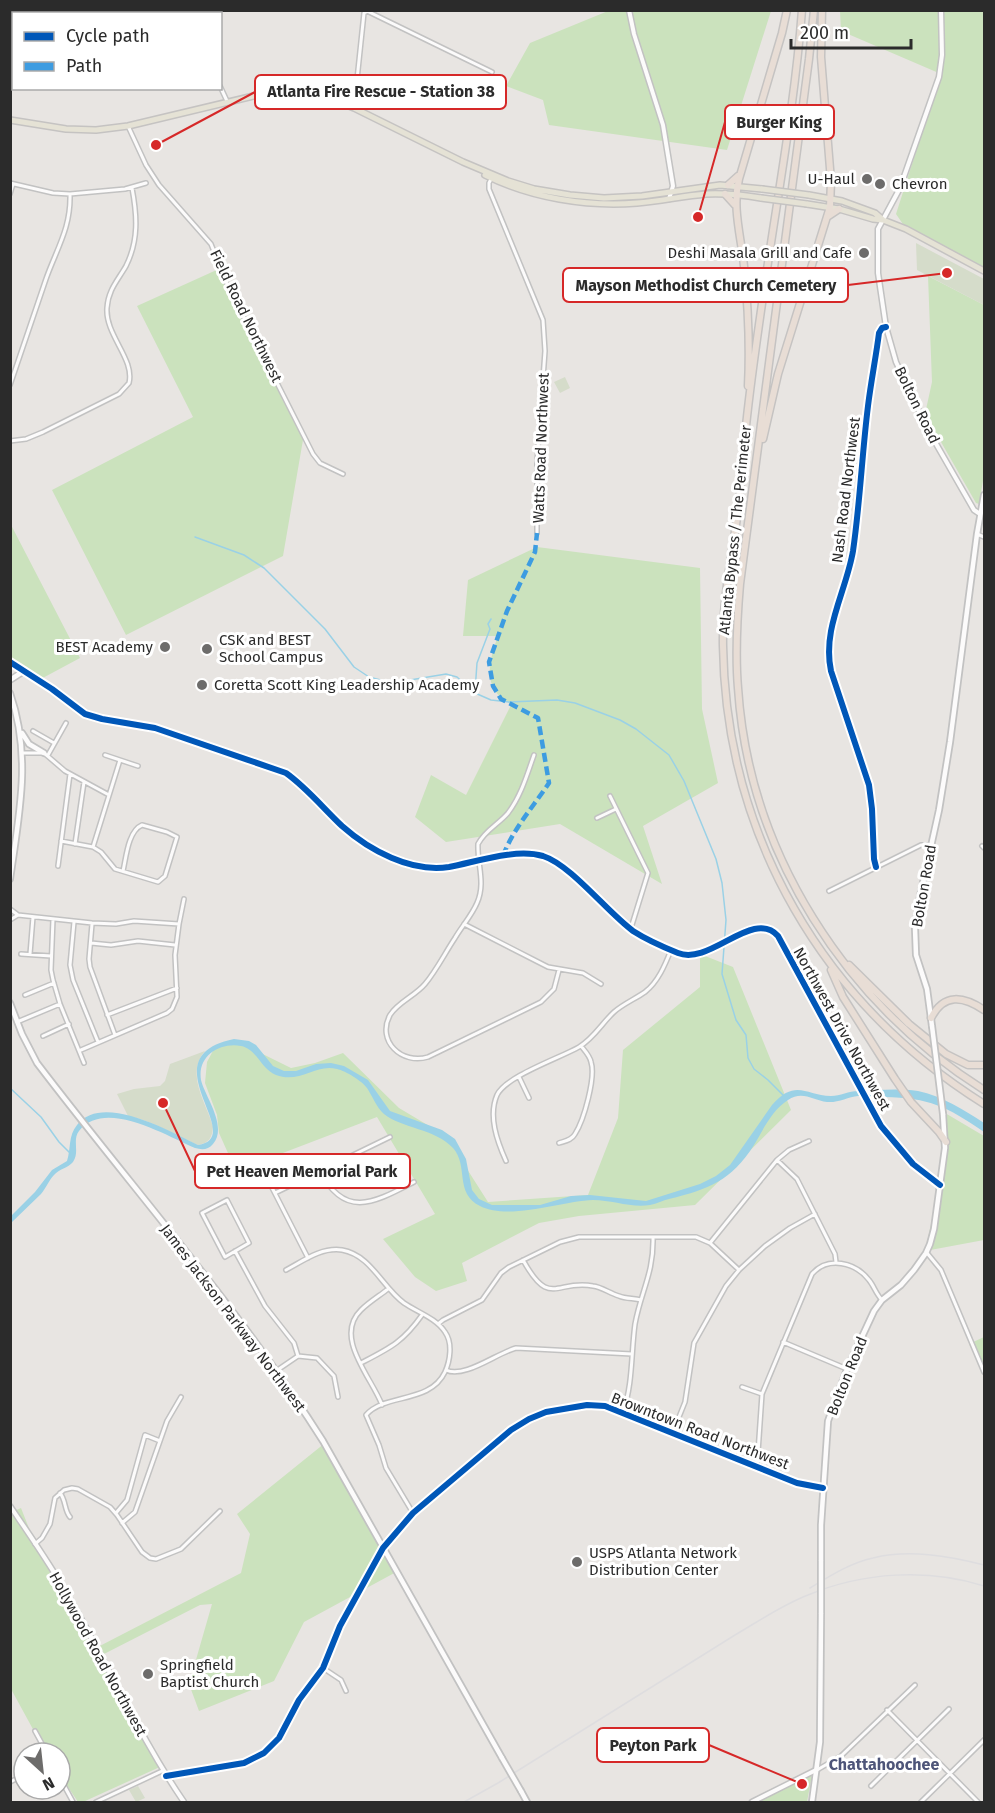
<svg xmlns="http://www.w3.org/2000/svg" width="995" height="1813" viewBox="0 0 995 1813" font-family="'Fira Sans',sans-serif">
<style>
.green{fill:#cbe2bd}
.cemetery{fill:#d5dcca}
.water{fill:#9ad1e6}
.lines{fill:none;stroke-linecap:round;stroke-linejoin:round}
.stream{stroke:#9ad1e6;stroke-width:1.5}
.minor-casing{stroke:#c2c2c2;stroke-width:6}
.tertiary-casing{stroke:#c2c2c2;stroke-width:7}
.secondary-casing{stroke:#c2c2c2;stroke-width:8}
.primary-casing{stroke:#c5c3c2;stroke-width:8}
.motorway-casing{stroke:#c5c3c2;stroke-width:9}
.minor{stroke:#fcfbfb;stroke-width:3}
.tertiary{stroke:#fcfbfb;stroke-width:4}
.secondary{stroke:#fcfbfb;stroke-width:4.5}
.primary{stroke:#e5e2d5;stroke-width:5}
.motorway{stroke:#e8ddd5;stroke-width:6}
.rail{stroke:#dedddf;stroke-width:1.5}
.secondary-bridge-casing{stroke:#c2c2c2;stroke-width:8;stroke-linecap:butt}
.primary-bridge-casing{stroke:#c5c3c2;stroke-width:8;stroke-linecap:butt}
.secondary-bridge{stroke:#fcfbfb;stroke-width:4.5}
.primary-bridge{stroke:#e5e2d5;stroke-width:5}
.quiet{stroke:#3d9ce1;stroke-width:4.5;stroke-dasharray:9 4.5;stroke-linecap:butt}
.cycleway-casing{stroke:#fff;stroke-width:10}
.cycleway{stroke:#0057b8;stroke-width:6}
.poi-dot{fill:#6d6c6b;stroke:#fff;stroke-width:2}
.labels{text-anchor:middle;stroke-width:6;stroke-linejoin:round;paint-order:stroke}
.poi-label{font-size:15px;fill:#2b2b2b;stroke:#fff;text-anchor:start}
.street-label{font-size:15px;fill:#2b2b2b;stroke:#fff}
.neighbourhood-label{font-size:16px;font-weight:bold;fill:#4e5579;stroke:#fff}
.leader{fill:none;stroke:#d62828;stroke-width:2}
.callout-dot{fill:#d62828;stroke:#fff;stroke-width:2}
.callout{fill:#fff;stroke:#d62828;stroke-width:2}
.callout-label{font-size:16px;text-anchor:middle;font-weight:bold;fill:#2b2b2b}
</style>
<rect width="100%" height="100%" fill="#e8e5e2"/>
<path class="green" d="M608 11H771L727 150 549 125 543 100 506 86 530 43Z
M840 11H984V273L909 233 896 214 941 74 841 31Z
M221 268 304 434 283 556 126 635 52 490 193 417 137 306Z
M928 276 984 305V475L979 504 976 503 925 414 932 382Z
M10 523 80 658 39 680 11 662Z
M537 547 700 568 702 709 718 783 643 826 662 884 560 824 446 842 415 817 431 775 466 795 511 705C507 701 499 697 496 692 484 676 492 653 498 636H463L468 580Z
M700 954 733 967 791 1110 695 1205 579 1216 539 1223 462 1263 467 1281 436 1291 415 1277 383 1239 435 1214 377 1117 236 1171 219 1133 217 1115 205 1083 207 1062 215 1047 240 1043 291 1068 315 1063 343 1053 399 1108 446 1136 488 1202 588 1195 618 1118 623 1050 700 987Z
M940 1110 984 1136V1240L925 1251 948 1149Z
M984 1337V1371L969 1344Z
M325 1443 398 1571 304 1622 274 1681 199 1711 189 1684 212 1604 200 1605 102 1655 162 1766 83 1802H78L60 1775V1753H46L11 1689 10 1513 21 1508 36 1546 92 1650 241 1573 250 1534 237 1514Z
M812 1775 807 1802H755Z"/>
<path class="cemetery" d="M916 243 984 279V305L917 270Z
M565 377 570 388 560 393 554 382Z
M205 1051C185 1075 206 1101 213 1127 212 1138 209 1143 198 1145 174 1135 154 1121 128 1116L117 1094 134 1089 160 1086 165 1081 170 1064Z
M138 1786 145 1798 136 1802 129 1790Z"/>
<path class="water" d="M234 1039 249 1041 256 1045 273 1066 284 1071H296L316 1064 331 1063 344 1066 368 1080 390 1111 442 1130 455 1139 466 1159 472 1190 479 1199 492 1205H540L571 1196 590 1195 646 1201 700 1184 716 1176 730 1165 772 1105C796 1078 806 1096 831 1096 840 1096 849 1091 858 1091 877 1090 899 1088 918 1091 942 1096 964 1110 984 1123V1132C946 1106 930 1098 884 1097 875 1097 866 1096 858 1096 848 1097 838 1103 827 1102 813 1100 802 1090 788 1100 772 1110 763 1130 754 1145 731 1181 709 1189 669 1199 663 1200 657 1204 650 1205 631 1208 612 1200 593 1200 562 1201 509 1221 480 1206 454 1193 469 1166 453 1148 436 1129 401 1128 384 1114 376 1107 373 1097 367 1088 362 1081 346 1071 337 1069 316 1063 300 1084 276 1075 261 1069 257 1049 241 1046 220 1042 197 1056 201 1080 205 1097 228 1126 213 1144 208 1150 202 1150 195 1148 166 1136 105 1098 79 1131 72 1140 80 1152 73 1162 68 1168 59 1169 54 1175 49 1180 46 1188 41 1194 31 1204 21 1213 11 1223V1216L35 1192 52 1170 67 1161C71 1149 68 1136 77 1125 102 1092 171 1132 198 1145 249 1137 146 1057 234 1039Z"/>
<g class="lines">
<path class="stream" d="M195 537 244 555 264 568 325 629 354 667 369 677 392 683 446 674 457 677 475 693 491 700 509 702 557 700 575 703 620 720 636 729 669 755 684 781 716 859 722 883 726 920 722 974 736 1020 746 1035 748 1058 754 1069 768 1080 783 1095
M475 691 477 663 490 629 488 624 491 619
M10 1088 41 1117 59 1142 70 1153"/>
<defs>
<path id="minor" d="M188 10 190 14
M367 11 492 72
M58 14 60 10
M10 32H14
M220 86 227 101
M354 108 364 13 368 11
M128 126 146 165 159 185 211 244 227 284 313 454 320 463 343 474
M492 177 489 183V189L543 320 545 351 537 462V533
M10 183 53 193 70 194 125 189 146 183
M10 194 13 184
M10 385C22 349 34 314 46 279 57 248 71 228 70 194
M10 441 26 439 43 432 119 394 129 383C135 359 105 335 107 308 108 290 118 280 126 266 139 240 137 215 132 188
M977 534 984 537
M33 731 54 743
M23 753H44L65 771 109 795
M48 755 66 723
M105 755 138 766
M534 755C527 775 521 796 508 813 499 824 485 830 478 844 477 864 486 883 477 903 472 915 462 926 455 938 445 953 436 971 425 984 415 996 398 1002 390 1015 376 1041 402 1065 428 1057L541 1002 554 989 559 970
M610 796 648 873 631 928
M597 818 616 809
M61 841 93 847 101 852 115 869 158 882 165 876 177 837 167 832 142 825C128 831 126 858 123 871
M75 844 84 782
M982 846 984 848
M93 847 120 760
M58 866 70 774
M876 867 874 859 872 809 869 785 831 671C822 629 846 592 853 551 860 503 862 454 868 406 871 381 876 357 879 333L882 328 886 327
M829 891 921 845H931
M10 909 18 915 92 923 116 924 134 921 179 924 184 899
M53 919 51 970 53 980 60 1004 84 1063
M10 920 18 915
M74 922 70 965 73 980 98 1042
M92 924 89 959 90 967 115 1035
M464 924 548 967 583 973 601 984
M91 943 111 945 138 941 175 945
M21 954 51 956
M30 954 33 917
M25 995 54 983
M107 1015 177 988
M17 1022 60 1004
M43 1036 69 1024
M81 1050 167 1013 172 1009 177 997 175 955 179 924
M519 1077 529 1098
M559 1143C565 1141 572 1140 575 1134 584 1120 596 1077 591 1062 590 1056 585 1051 581 1046
M777 1160 797 1179 835 1254 836 1262
M506 1161C497 1141 488 1116 497 1095 506 1076 560 1058 579 1047 594 1038 602 1023 614 1012 623 1004 635 999 645 992 658 982 665 965 671 950
M263 1170 308 1258
M320 1171C345 1220 375 1202 414 1182
M275 1193 390 1137
M227 1200 249 1243 225 1257 202 1213Z
M710 1243 777 1160 789 1150 809 1141
M235 1251 265 1306 294 1343 298 1356
M927 1253 941 1270 984 1372
M523 1260C550 1309 556 1279 593 1286 602 1287 609 1293 619 1296 626 1299 634 1298 641 1300
M286 1270C303 1261 321 1247 342 1250 371 1255 382 1287 404 1303 417 1312 436 1318 445 1332 453 1343 450 1361 445 1372 430 1404 385 1393 366 1415L379 1445 386 1468 413 1513
M438 1324 443 1320 482 1300 501 1273 509 1267 560 1242 579 1237H696L710 1243 739 1270
M783 1342 847 1369
M361 1363C390 1348 403 1342 422 1315
M446 1370C464 1379 497 1353 516 1348L632 1354
M276 1371 298 1356 317 1358 334 1376 338 1397
M742 1387 762 1394
M382 1405C372 1378 333 1337 361 1310 369 1302 379 1296 388 1289
M623 1412C633 1384 631 1353 635 1324 641 1291 654 1273 653 1237
M673 1432 685 1402 694 1343 726 1286 739 1270 765 1246 790 1228 815 1214
M757 1467 762 1394 812 1274C828 1256 855 1262 869 1280 874 1286 876 1294 882 1300
M60 1493C66 1500 64 1510 70 1517
M116 1513 127 1500 145 1435 160 1441
M122 1523 135 1512 167 1421 181 1397
M35 1544 42 1538 50 1524 55 1498 64 1490 72 1488 78 1489 110 1507 117 1515 142 1552 150 1558 156 1559 181 1549 220 1511
M323 1668 341 1680 346 1691
M887 1710 978 1802
M35 1731 47 1753
M817 1770 841 1756 915 1685
M60 1778 73 1802
M10 1782 24 1775
M871 1786 949 1709
M96 1802 162 1771
M921 1802 984 1740"/>
<path id="tertiary" d="M629 10 634 34 663 125 673 186 669 199
M941 10 942 55 939 77 900 188 878 229V273L886 327 896 362 927 428 974 510 980 514
M10 662 52 689 85 714 102 719 155 728 286 773C307 788 323 808 342 826 369 850 411 873 449 867 476 862 515 848 543 856 571 865 607 912 633 931 647 940 663 947 678 953 710 966 753 908 778 936L881 1126 913 1164 940 1185
M10 1506C31 1537 52 1567 70 1599 109 1666 140 1738 184 1802
M166 1776 244 1763 264 1753 279 1738 299 1700 323 1668 340 1626 383 1548 413 1513 511 1430 529 1419 546 1412 587 1405 605 1406 797 1483 823 1488
M752 1802 816 1770"/>
<path id="secondary" d="M10 680 24 671
M10 693C32 756 19 815 10 879
M22 733 29 744 44 753
M10 1003 22 1034 37 1063C132 1188 239 1308 323 1441L502 1758
M932 1026 927 989 916 955 915 928 920 896 939 810 950 742 977 534 984 495
M821 1561V1525L828 1421 847 1369 874 1311 882 1300 901 1285 914 1270 926 1253 930 1244 934 1229 945 1148 943 1114
M521 1791 527 1802
M812 1802 820 1742 821 1613"/>
<path id="primary" d="M10 120 66 129 96 130 128 126 258 95 300 92 330 98 354 108 463 162 508 181 534 189 570 195 604 198 642 196 720 185 762 189
M485 175C531 198 587 207 637 203 661 201 683 196 706 194 725 193 743 195 761 198
M809 195 842 201 875 213 883 220 906 229 984 271
M807 204 839 209 873 219 883 220"/>
<path id="motorway" d="M802 10C795 102 778 193 765 283 758 331 751 378 746 426 743 452 742 478 739 503 733 551 722 599 723 646 726 837 823 1003 984 1104
M814 10 809 59 740 584C737 619 735 653 738 688 749 854 846 1003 984 1090
M728 185 738 176
M725 194 735 205
M827 217 839 209
M748 386C750 346 748 305 744 266 741 236 732 208 739 179L782 33 787 10
M763 439 778 374 830 207 831 181 821 57 822 10
M849 965 909 1024 946 1054 968 1065H984
M831 970 843 997 895 1079 911 1102 939 1132 946 1142
M931 1018C944 993 963 996 984 1010"/>
</defs>
<use href="#minor" class="minor-casing"/>
<use href="#tertiary" class="tertiary-casing"/>
<use href="#secondary" class="secondary-casing"/>
<use href="#primary" class="primary-casing"/>
<use href="#motorway" class="motorway-casing"/>
<use href="#minor" class="minor"/>
<use href="#tertiary" class="tertiary"/>
<use href="#secondary" class="secondary"/>
<use href="#primary" class="primary"/>
<use href="#motorway" class="motorway"/>
<path class="rail" d="M810 1588C830 1576 850 1563 873 1558 909 1549 949 1556 984 1565
M464 1802 498 1783 735 1635C759 1621 782 1605 808 1595 863 1572 928 1568 984 1586"/>
<defs>
<path id="secondary-bridge" d="M932 1026 943 1114
M821 1561V1613
M502 1758 521 1791"/>
<path id="primary-bridge" d="M762 189 809 195
M761 198 807 204"/>
</defs>
<use href="#secondary-bridge" class="secondary-bridge-casing"/>
<use href="#primary-bridge" class="primary-bridge-casing"/>
<use href="#secondary-bridge" class="secondary-bridge"/>
<use href="#primary-bridge" class="primary-bridge"/>
<path class="quiet" d="M503 856C513 829 533 807 549 783L538 718 501 699 493 686 489 662 507 611 535 552 537 533"/>
<defs>
<path id="cycleway" d="M10 662 52 689 85 714 102 719 155 728 286 773C307 788 323 808 342 826 369 850 411 873 449 867 476 862 515 848 543 856 571 865 607 912 633 931 647 940 663 947 678 953 710 966 753 908 778 936L881 1126 913 1164 940 1185
M876 867 874 859 872 809 869 785 831 671C822 629 846 592 853 551 860 503 862 454 868 406 871 381 876 357 879 333L882 328 886 327
M166 1776 244 1763 264 1753 279 1738 299 1700 323 1668 340 1626 383 1548 413 1513 511 1430 529 1419 546 1412 587 1405 605 1406 797 1483 823 1488"/>
</defs>
<use href="#cycleway" class="cycleway-casing"/>
<use href="#cycleway" class="cycleway"/>
</g>
<g class="poi-dot">
<circle cx="867" cy="179" r="6"/>
<circle cx="880" cy="184" r="6"/>
<circle cx="864" cy="253" r="6"/>
<circle cx="165" cy="647" r="6"/>
<circle cx="207" cy="649" r="6"/>
<circle cx="202" cy="685" r="6"/>
<circle cx="577" cy="1562" r="6"/>
<circle cx="148" cy="1674" r="6"/>
</g>
<g class="labels">
<g class="poi-label">
<text x="855" y="184" text-anchor="end">U-Haul</text>
<text x="892" y="189">Chevron</text>
<text x="852" y="258" text-anchor="end">Deshi Masala Grill and Cafe</text>
<text x="219" y="645">CSK and BEST<tspan x="219" dy="17">School Campus</tspan></text>
<text x="153" y="652" text-anchor="end">BEST Academy</text>
<text x="214" y="690">Coretta Scott King Leadership Academy</text>
<text x="589" y="1558">USPS Atlanta Network<tspan x="589" dy="17">Distribution Center</tspan></text>
<text x="160" y="1670">Springfield<tspan x="160" dy="17">Baptist Church</tspan></text>
</g>
<g class="street-label">
<text transform="translate(246 316) rotate(64)" y="5">Field Road Northwest</text>
<text transform="translate(917 405) rotate(64)" y="5">Bolton Road</text>
<text transform="translate(541 448) rotate(-88)" y="5">Watts Road Northwest</text>
<text transform="translate(846 490) rotate(-83)" y="5">Nash Road Northwest</text>
<text transform="translate(735 530) rotate(-84)" y="5">Atlanta Bypass / The Perimeter</text>
<text transform="translate(924 886) rotate(-80)" y="5">Bolton Road</text>
<text transform="translate(842 1029) rotate(61)" y="5">Northwest Drive Northwest</text>
<text transform="translate(233 1318) rotate(53)" y="5">James Jackson Parkway Northwest</text>
<text transform="translate(847 1376) rotate(-68)" y="5">Bolton Road</text>
<text transform="translate(700 1431) rotate(21)" y="5">Browntown Road Northwest</text>
<text transform="translate(98 1654) rotate(61)" y="5">Hollywood Road Northwest</text>
</g>
<g class="neighbourhood-label">
<text x="884" y="1770">Chattahoochee</text>
</g>
</g>
<path class="leader" d="M156 145L255 92M698 217L725 122M947 273L848 285M163 1103L195 1171M802 1784L709 1745"/>
<g class="callout-dot">
<circle cx="156" cy="145" r="6"/>
<circle cx="698" cy="217" r="6"/>
<circle cx="947" cy="273" r="6"/>
<circle cx="163" cy="1103" r="6"/>
<circle cx="802" cy="1784" r="6"/>
</g>
<g class="callout">
<rect x="255" y="75" width="251" height="34" rx="6"/>
<rect x="725" y="105" width="109" height="34" rx="6"/>
<rect x="563" y="268" width="285" height="34" rx="6"/>
<rect x="195" y="1154" width="215" height="34" rx="6"/>
<rect x="597" y="1728" width="112" height="34" rx="6"/>
</g>
<g class="callout-label">
<text x="381" y="97">Atlanta Fire Rescue - Station 38</text>
<text x="779" y="128">Burger King</text>
<text x="706" y="291">Mayson Methodist Church Cemetery</text>
<text x="302" y="1177">Pet Heaven Memorial Park</text>
<text x="653" y="1751">Peyton Park</text>
</g>
<rect width="995" height="1813" fill="none" stroke="#2b2b2b" stroke-width="24"/>
<rect x="12" y="12" width="210" height="78" fill="#ffffff" stroke="#aaaaaa" stroke-width="1.5"/>
<rect x="24" y="32" width="30" height="9" fill="#0057b8" stroke="#aaaaaa" stroke-width="1.5"/>
<text x="66" y="42" font-size="18" fill="#2b2b2b">Cycle path</text>
<rect x="24" y="62" width="30" height="9" fill="#3d9ce1" stroke="#aaaaaa" stroke-width="1.5"/>
<text x="66" y="72" font-size="18" fill="#2b2b2b">Path</text>
<g transform="translate(42 1771) rotate(153)"><circle r="28" fill="#ffffff" stroke="#aaaaaa" stroke-width="1.5"/>
<path d="M0-4.5L10 22L0 15L-10 22Z" fill="#6d6c6b"/>
<text y="-9" font-size="16" font-weight="bold" text-anchor="middle" fill="#2b2b2b">N</text>
</g>
<path d="M791 39v9h120v-9" fill="none" stroke="#2b2b2b" stroke-width="3"/>
<text x="800" y="39" font-size="18" fill="#2b2b2b" stroke="#ffffff" stroke-width="4.5" paint-order="stroke">200 m</text>
</svg>
